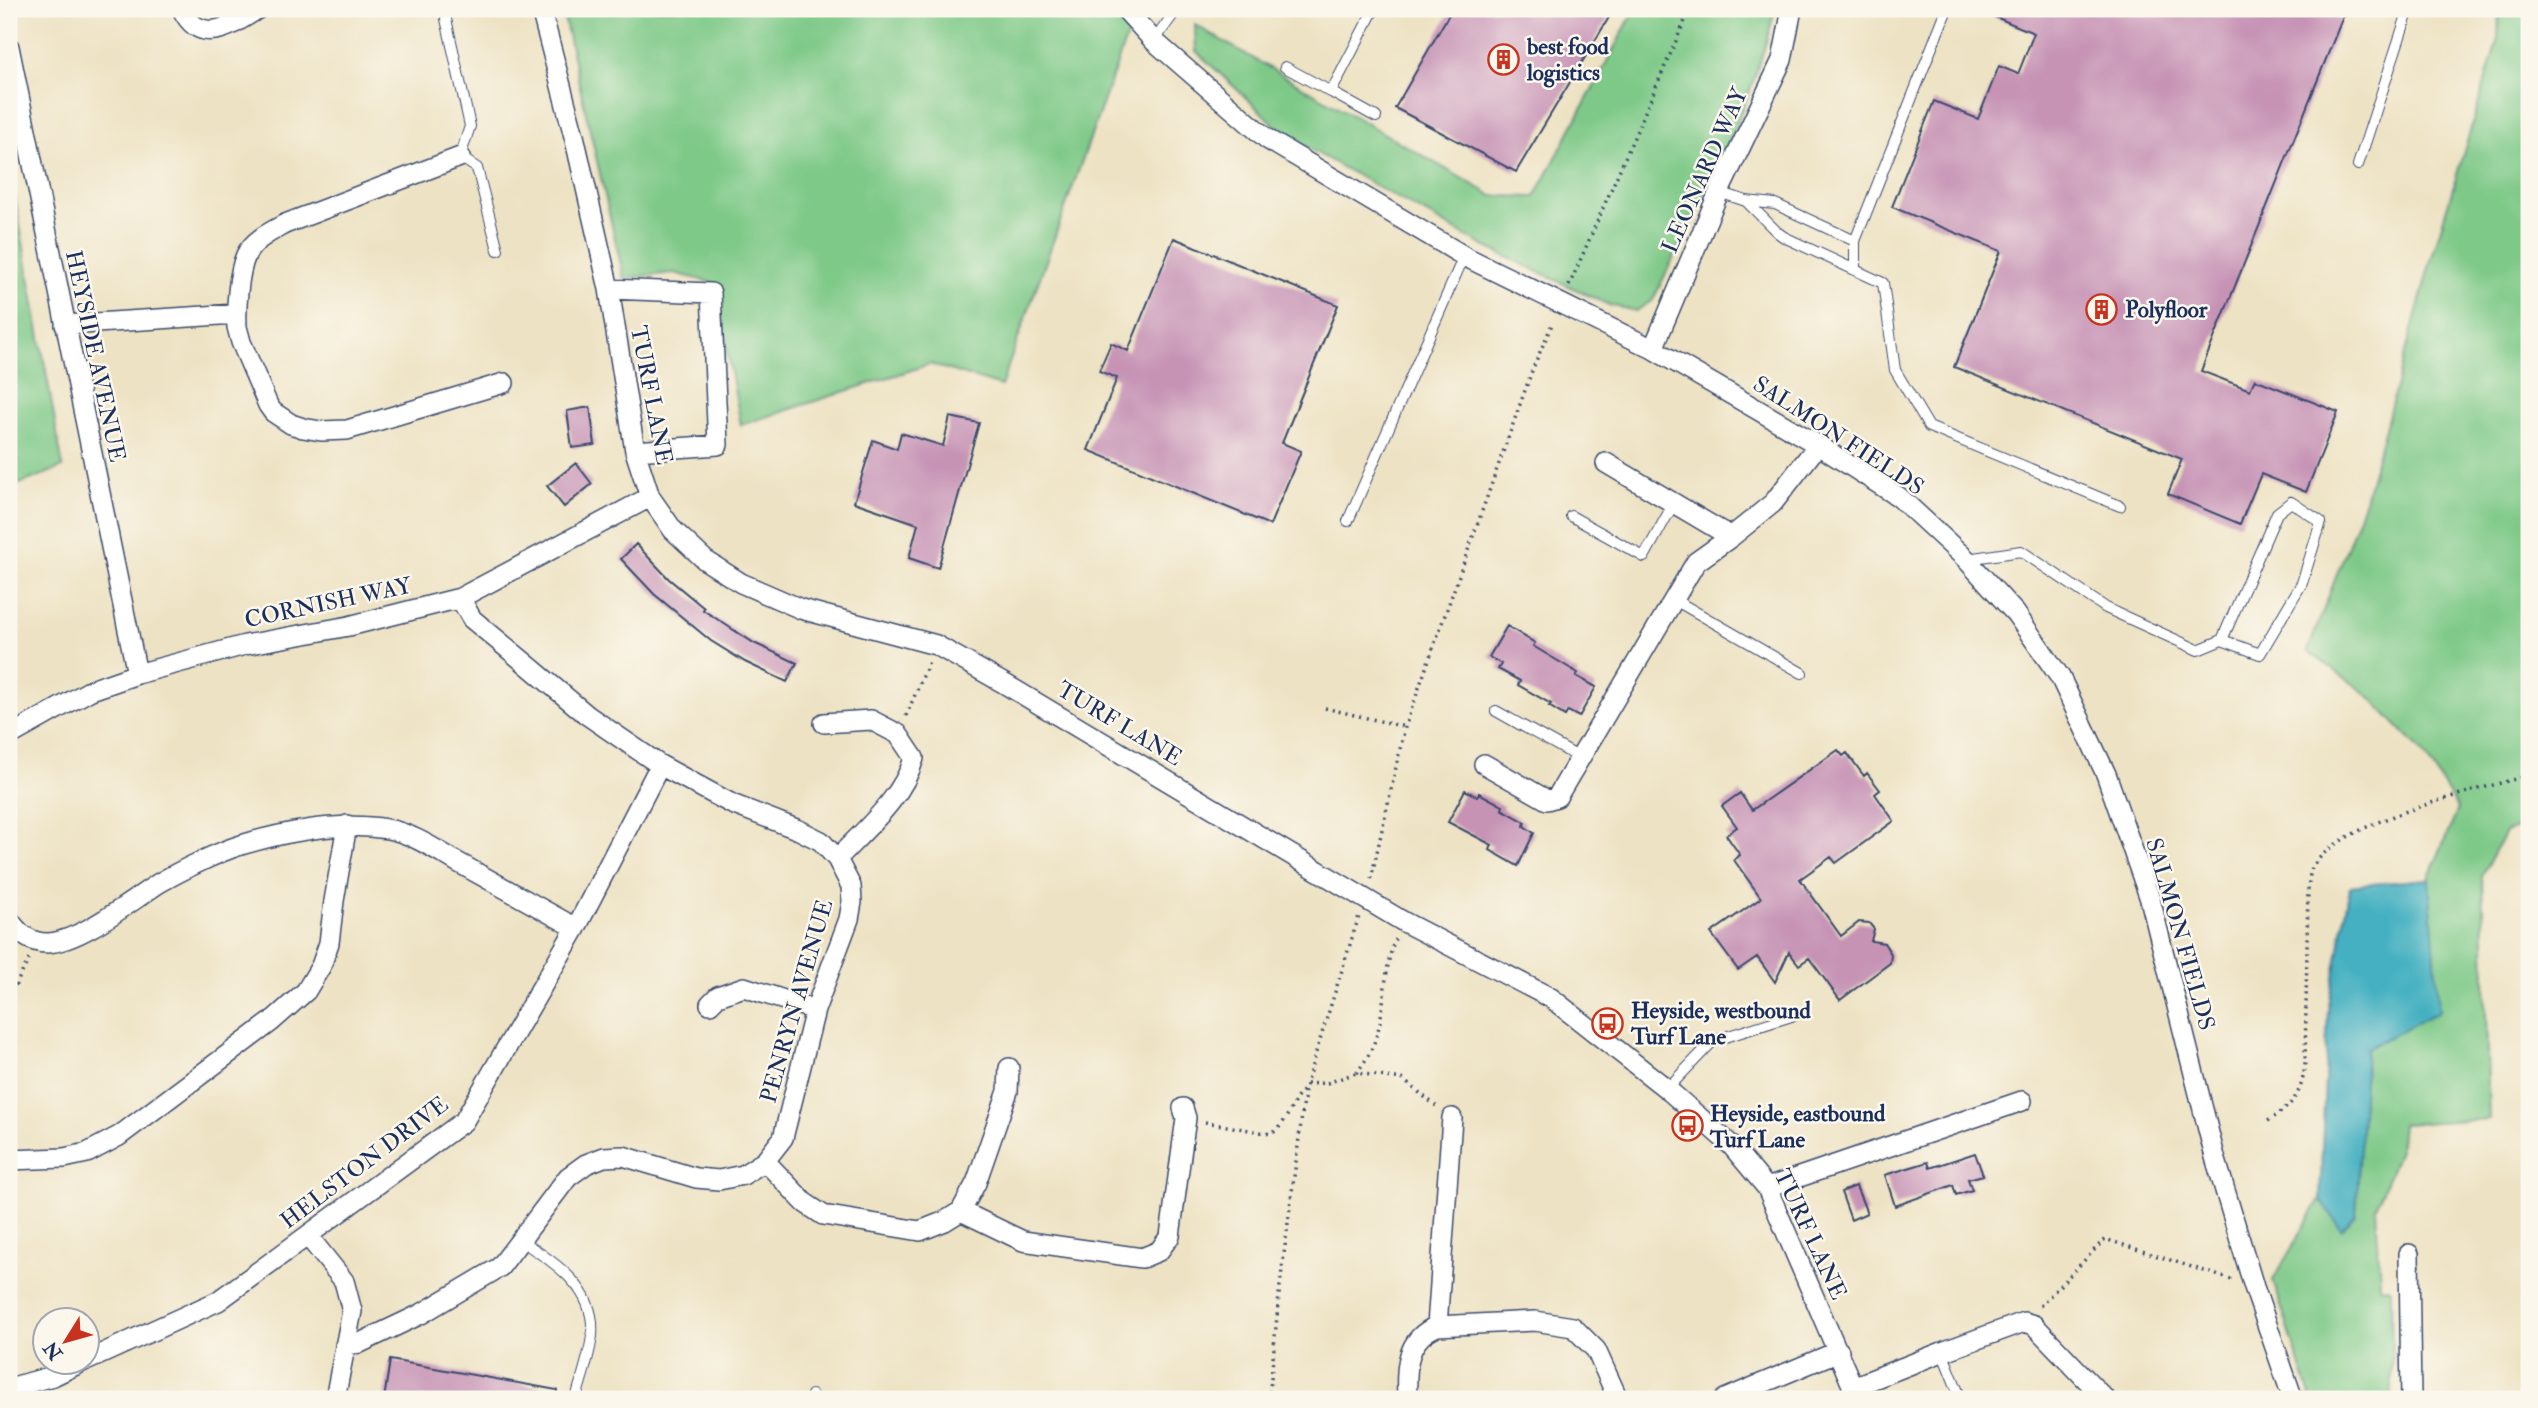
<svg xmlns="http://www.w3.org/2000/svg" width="2538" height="1408" viewBox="0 0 2538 1408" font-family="'IM FELL Double Pica',serif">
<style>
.green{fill:#7ec988;stroke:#4c7c73;stroke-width:2}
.water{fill:#44b0c1;stroke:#307090;stroke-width:2}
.building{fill:#c693b5}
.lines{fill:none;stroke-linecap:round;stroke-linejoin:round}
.lane-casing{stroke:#3a4a6d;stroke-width:12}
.street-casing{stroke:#3a4a6d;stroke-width:22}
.path{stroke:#3a4a6d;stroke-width:3.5;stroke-dasharray:2 5;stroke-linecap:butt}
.lane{stroke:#fff;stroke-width:10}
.street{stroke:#fff;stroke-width:19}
.street-bridge-casing{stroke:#3a4a6d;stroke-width:22;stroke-linecap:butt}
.street-bridge{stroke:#fff;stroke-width:19}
.labels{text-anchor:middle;stroke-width:5;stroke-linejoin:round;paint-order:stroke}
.poi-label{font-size:23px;font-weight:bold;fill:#1b2f5e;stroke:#fbf7ec;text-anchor:start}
.street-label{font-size:23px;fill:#1b2f5e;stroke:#fbf7ec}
</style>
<rect width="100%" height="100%" fill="#fbf7ec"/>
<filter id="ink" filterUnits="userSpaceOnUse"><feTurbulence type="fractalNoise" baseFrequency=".0143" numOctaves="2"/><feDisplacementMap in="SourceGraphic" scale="14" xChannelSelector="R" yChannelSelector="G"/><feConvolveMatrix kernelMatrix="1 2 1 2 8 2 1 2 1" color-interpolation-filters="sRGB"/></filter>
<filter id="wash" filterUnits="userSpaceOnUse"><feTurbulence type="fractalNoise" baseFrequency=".00686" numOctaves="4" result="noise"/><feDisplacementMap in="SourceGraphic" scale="28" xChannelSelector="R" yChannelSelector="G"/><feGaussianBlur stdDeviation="1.57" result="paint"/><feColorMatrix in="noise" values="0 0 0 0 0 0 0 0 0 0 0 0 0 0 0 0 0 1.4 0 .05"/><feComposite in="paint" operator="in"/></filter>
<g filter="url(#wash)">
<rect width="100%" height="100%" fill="#ede2c3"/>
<path class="green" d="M562 9H1108L1128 33 1001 386 930 364 741 425 714 283 674 273 624 278Z
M1635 9H1775C1751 111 1698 205 1653 300L1636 311 1609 305 1484 246 1288 137 1196 51 1195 25 1493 196 1535 197Z
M2499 9H2529V824L2505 832 2482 875 2489 1119 2402 1124 2399 1151 2376 1207 2380 1286 2391 1288 2392 1399H2311L2273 1280 2320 1199 2328 1011 2350 886 2428 879 2458 809 2425 755 2367 694 2308 651 2365 500 2432 257 2498 39Z
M9 190 14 192 63 467 9 488Z"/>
<path class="water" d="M2429 879 2439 1011 2366 1049 2356 1215 2341 1229 2320 1199 2328 1011 2350 886Z"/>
<g id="blocks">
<path class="building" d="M1452 9H1614L1516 172 1395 108Z
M1976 9H2346L2201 371 2250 390 2255 379 2338 412 2306 492 2261 474 2240 524 2168 494 2182 459 1954 367 2001 251 1892 207 1934 101 1978 119 1999 66 2018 74 2034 33Z
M1174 238 1338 305 1282 443 1301 451 1270 525 1088 450 1117 378 1099 371 1111 343 1128 351Z
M590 407 595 445 572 448 567 411Z
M950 417 979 423 938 568 909 558 918 524 854 502 873 440 897 449 901 433 943 446Z
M576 463 592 484 564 507 547 486Z
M636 544 669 579 704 608 703 610 754 643 797 663 787 682 745 662 711 641 654 594 621 559Z
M1507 626 1535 643 1533 646 1578 673 1576 676 1596 687 1579 717 1568 711 1565 716 1549 706 1551 704 1518 685 1520 681 1498 669 1501 664 1489 657Z
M1838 750 1843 756 1847 753 1864 776 1867 773 1880 790 1875 794 1894 821 1836 863 1831 857 1800 879 1841 936 1859 922 1869 923 1874 929 1871 941 1884 943 1891 954 1890 963 1840 1000 1809 958 1799 965 1789 952 1775 982 1757 957 1738 970 1711 933 1761 898 1734 860 1740 855 1726 835 1737 827 1722 806 1740 793 1752 810Z
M1465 790 1478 797 1479 793 1503 806 1502 809 1525 822 1524 826 1534 833 1518 866 1490 850 1492 845 1448 822Z
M1975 1153 1983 1175 1968 1179 1972 1190 1956 1195 1953 1185 1895 1206 1885 1175 1928 1162 1930 1168Z
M1856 1186 1867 1213 1851 1220 1841 1192Z
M390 1360 557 1390 556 1399H384Z"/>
</g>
</g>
<g filter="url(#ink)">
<use href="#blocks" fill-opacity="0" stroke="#3a4a6d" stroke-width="2"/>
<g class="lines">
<defs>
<path id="lane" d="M1374 9 1331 92 1376 117
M446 19 470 126 460 157 477 168 498 250
M1154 41 1177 9
M1285 67 1331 92
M2358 165 2409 9
M1719 192 1746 201 1775 204 1855 241 1947 9
M1746 201 1777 232 1784 237 1883 283 1895 370 1929 427 2120 506
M1855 241V270
M1571 516 1644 557 1674 503
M1348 521 1464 256
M1967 559 2021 551 2106 608 2198 650 2222 640 2277 513 2291 502 2321 522 2302 583 2260 654 2222 640
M1673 599 1802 673
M1496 711 1580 758
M1667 1089 1713 1041 1804 1012
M520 1240C555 1263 596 1288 592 1335 590 1356 581 1379 576 1399
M1942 1352 1961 1399
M812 1399V1395"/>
<path id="street" d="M182 9C201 48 232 25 258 9
M541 9 575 140 609 289 635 451 650 497 673 530 705 560 741 583 801 609 936 645 1005 684 1315 869
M1125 9 1154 41 1267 139 1464 256 1653 349 1818 445 1899 497 1966 559 2016 614 2060 677 2106 774 2150 899 2215 1157 2254 1287 2293 1399
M9 47 137 674
M460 157 285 224C272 231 253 240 246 255 238 273 236 308 237 327L241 342 268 405 273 412 291 424 303 428 321 431 347 430 504 383
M609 289 711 293 718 445 635 451
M65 325 236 314
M1653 349 1719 192 1782 60 1792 9
M1606 463 1731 537
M824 723 871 720 898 734 914 758C903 798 865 829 837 859
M9 736 91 690 137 674 245 645 349 626 460 598 650 497
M1484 764 1547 800 1557 797 1696 562 1731 537 1773 503 1818 445
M9 919C17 932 30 943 47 943 80 942 131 901 159 883 180 871 218 852 241 845 288 831 339 821 387 829 412 833 438 851 459 863 498 885 537 906 576 928
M1404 922 1551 998 1667 1089 1731 1145 1767 1188 1858 1399
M710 1004 718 996 744 987 815 1010
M9 1160 64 1158 87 1153 119 1136 271 1022 306 991 321 966 329 943 334 901 347 825
M765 1161 805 1203 823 1215 920 1231 945 1221 961 1211 1023 1241 1142 1258 1159 1251 1170 1236 1186 1118 1183 1108
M1767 1188 2022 1101
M961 1211 976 1183 1008 1091 1009 1068
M308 1236 344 1281 352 1311 335 1399
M2409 1254 2411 1399
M1437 1326 1452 1118
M345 1345 360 1343 421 1314 500 1267 568 1177 586 1164 604 1157 623 1156 696 1178 719 1180 743 1175 765 1161 783 1138 815 1010 849 919 852 902 851 886 837 859 821 841 799 830 732 804 660 765 587 715 524 662 472 619 460 598
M88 1360 218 1301 464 1121 576 928 660 765
M1853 1387 1942 1352 2024 1322 2034 1325 2105 1399
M9 1388 53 1376 82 1362
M1407 1399C1406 1369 1405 1339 1437 1326L1535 1321 1573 1327 1596 1350 1618 1399
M1725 1399 1839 1351"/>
</defs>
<use href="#lane" class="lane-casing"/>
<use href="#street" class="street-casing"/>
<path class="path" d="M1569 286 1690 9
M1325 708 1405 727
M906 716 929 662
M1371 879 1405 727 1533 368 1553 322
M9 998 29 959
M1356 1073C1391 1033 1378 985 1395 939
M1306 1084 1327 1083 1356 1073 1402 1079 1436 1106
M2268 1121C2293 1105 2301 1095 2305 1066L2308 890C2309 883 2309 871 2314 865 2343 820 2476 791 2529 775
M1205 1122 1271 1134C1288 1124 1291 1101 1305 1088
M2040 1306 2105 1239 2232 1280
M1269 1399 1280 1285 1306 1084 1359 916"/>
<use href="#lane" class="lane"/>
<use href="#street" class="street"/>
<defs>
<path id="street-bridge" d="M1315 869 1404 922"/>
</defs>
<use href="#street-bridge" class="street-bridge-casing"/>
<use href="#street-bridge" class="street-bridge"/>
</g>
</g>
<defs>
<symbol id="building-ring" viewBox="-11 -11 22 22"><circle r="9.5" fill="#fbf7ec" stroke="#c8321e" stroke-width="1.5"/><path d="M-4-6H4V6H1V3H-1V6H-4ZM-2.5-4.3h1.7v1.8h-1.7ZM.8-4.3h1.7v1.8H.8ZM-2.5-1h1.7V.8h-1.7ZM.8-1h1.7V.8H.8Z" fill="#c8321e"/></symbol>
<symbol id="bus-ring" viewBox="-11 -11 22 22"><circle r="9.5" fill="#fbf7ec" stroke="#c8321e" stroke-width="1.5"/><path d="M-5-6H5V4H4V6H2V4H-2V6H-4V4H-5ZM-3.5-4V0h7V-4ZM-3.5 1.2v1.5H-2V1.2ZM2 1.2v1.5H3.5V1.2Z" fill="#c8321e"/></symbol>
</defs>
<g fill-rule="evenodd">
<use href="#building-ring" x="1486" y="42" width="35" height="35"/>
<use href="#building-ring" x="2084" y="292" width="35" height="35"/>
<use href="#bus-ring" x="1590" y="1006" width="35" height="35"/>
<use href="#bus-ring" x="1670" y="1108" width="35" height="35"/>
</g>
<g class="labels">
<g class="poi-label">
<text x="1527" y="54">best food<tspan x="1527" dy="26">logistics</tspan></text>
<text x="2125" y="317">Polyfloor</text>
<text x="1631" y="1018">Heyside, westbound<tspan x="1631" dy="26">Turf Lane</tspan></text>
<text x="1710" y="1121">Heyside, eastbound<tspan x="1710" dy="26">Turf Lane</tspan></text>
</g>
<g class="street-label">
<text transform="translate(1704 170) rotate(-66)" y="8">LEONARD WAY</text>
<text transform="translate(96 356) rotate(78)" y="8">HEYSIDE AVENUE</text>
<text transform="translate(652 395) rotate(79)" y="8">TURF LANE</text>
<text transform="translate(1839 435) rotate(33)" y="8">SALMON FIELDS</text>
<text transform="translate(328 602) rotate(-12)" y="8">CORNISH WAY</text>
<text transform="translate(1120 723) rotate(31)" y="8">TURF LANE</text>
<text transform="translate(2181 934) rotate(74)" y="8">SALMON FIELDS</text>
<text transform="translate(796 1001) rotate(-74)" y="8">PENRYN AVENUE</text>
<text transform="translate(364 1162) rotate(-37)" y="8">HELSTON DRIVE</text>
<text transform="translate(1811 1234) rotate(65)" y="8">TURF LANE</text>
</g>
</g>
<rect width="2538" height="1408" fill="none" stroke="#fbf7ec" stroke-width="35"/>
<g transform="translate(66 1341) rotate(233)"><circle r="33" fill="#fbf7ec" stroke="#a1a7b3" stroke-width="2"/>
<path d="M0-5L12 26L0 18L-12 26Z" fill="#c8321e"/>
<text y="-10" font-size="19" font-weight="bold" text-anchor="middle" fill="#1b2f5e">N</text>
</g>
</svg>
